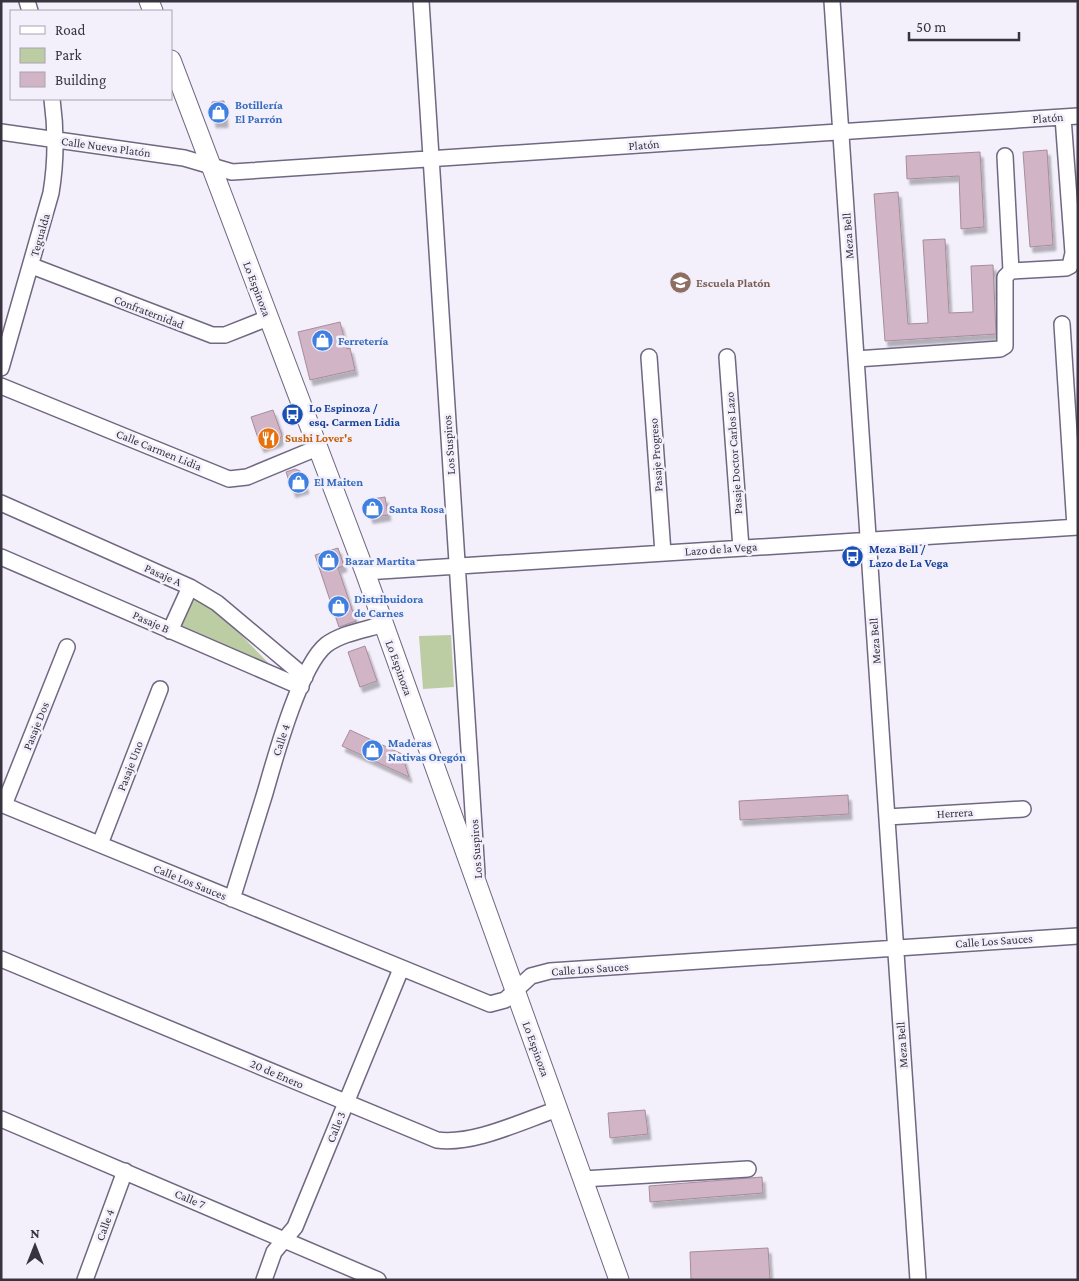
<svg xmlns="http://www.w3.org/2000/svg" width="1079" height="1281" viewBox="0 0 1079 1281" font-family="'Crimson Pro',serif">
<style>
.green{fill:#bccda3}
.building{fill:#d1b5c6;stroke:#a78c9c;filter:url(#shadow)}
.lines{fill:none;stroke-linecap:round;stroke-linejoin:round}
.minor-casing{stroke:#706881;stroke-width:18}
.major-casing{stroke:#706881;stroke-width:21}
.minor{stroke:#fff;stroke-width:15}
.major{stroke:#fff;stroke-width:19}
.labels{text-anchor:middle;stroke-width:5;stroke-linejoin:round;paint-order:stroke}
.shop-label{font-size:12px;font-weight:bold;fill:#366cbe;stroke:#f3effb;text-anchor:start}
.street-label{font-size:12px;fill:#37343f;stroke:#f3effb}
.education-label{font-size:12px;font-weight:bold;fill:#785e54;stroke:#f3effb;text-anchor:start}
.transit-label{font-size:12px;font-weight:bold;fill:#164399;stroke:#f3effb;text-anchor:start}
.food-label{font-size:12px;font-weight:bold;fill:#c56008;stroke:#f3effb;text-anchor:start}
</style>
<defs>
<filter id="shadow"><feDropShadow dx="3" dy="5.5" stdDeviation="1" flood-color="#0004"/></filter>
</defs>
<rect width="100%" height="100%" fill="#f3effb"/>
<path class="green" d="M192 596 212 605 280 675 177 629Z
M451 635 454 687 423 689 419 636Z"/>
<path class="building" d="M224 101 225 122H213L212 102Z
M1047 150 1053 245 1030 247 1023 152Z
M980 152 984 227 961 229 959 176 907 179 906 156Z
M898 192 908 324 928 323 923 240 945 239 949 313 973 312 971 266 993 265 996 334 885 341 874 194Z
M340 322 347 349 350 348 355 370 310 380 298 332Z
M273 410 282 435 279 441 261 447 251 417Z
M295 469 300 471 306 488 293 492 286 472Z
M385 497 388 515 370 518 366 500Z
M338 548 344 566 338 568 356 621 339 627 315 555Z
M365 646 377 681 360 687 348 652Z
M350 730 402 754 409 777 342 746Z
M848 795 849 814 740 820 739 801Z
M645 1110 648 1134 610 1138 608 1113Z
M762 1177 763 1193 650 1202 649 1186Z
M768 1248 770 1280H691L690 1252Z"/>
<g class="lines">
<defs>
<path id="minor" d="M27 1 30 11
M421 1 477 874
M832 1 918 1280
M1 132 184 158 232 172 1078 116
M1005 156 1011 271
M32 266 212 335H225L268 318
M1062 324 1075 527
M649 357 663 553
M727 357 741 548
M856 359 1000 349 1005 346V277L1011 271 1066 268 1070 266 1073 253 1063 117
M1 368 51 193C56 163 56 129 52 99
M1 386 229 479 247 477 317 448
M1 503 190 587 217 603 305 677
M1 557 301 687
M365 572 1078 527
M170 631 190 587
M1 804 490 1004 505 1000 531 976 550 971 1078 936
M4 805 67 647
M887 817 1023 809
M100 844 160 689
M232 899C243 863 254 828 265 793 275 758 300 666 326 645 342 633 365 630 384 624
M1 959 437 1140C474 1145 522 1121 558 1109
M1 1119 378 1280
M583 1179 748 1169
M85 1280 125 1171
M264 1280 274 1252 295 1227 401 969"/>
<path id="major" d="M149 1 153 11
M171 60 365 572 619 1280"/>
</defs>
<use href="#minor" class="minor-casing"/>
<use href="#major" class="major-casing"/>
<use href="#minor" class="minor"/>
<use href="#major" class="major"/>
</g>
<defs>
<symbol id="shop-disc" viewBox="-11 -11 22 22"><circle r="9.5" fill="#3f7fe0" stroke="#f3effb"/><path d="M-5-2.5h2.3a2.7 3.5 0 0 1 5.4 0H5L5.5 6h-11ZM-1.5-2.5h3a1.5 2.3 0 0 0-3 0Z" fill="#fff"/></symbol>
<symbol id="school-disc" viewBox="-11 -11 22 22"><circle r="9.5" fill="#8d6e63" stroke="#f3effb"/><path d="M0-5L7-2L0 1L-7-2ZM-4 1L0 2.5L4 1V4Q0 6-4 4Z" fill="#fff"/></symbol>
<symbol id="bus-disc" viewBox="-11 -11 22 22"><circle r="9.5" fill="#1a4fb4" stroke="#f3effb"/><path d="M-5-6H5V4H4V6H2V4H-2V6H-4V4H-5ZM-3.5-4V0h7V-4ZM-3.5 1.2v1.5H-2V1.2ZM2 1.2v1.5H3.5V1.2Z" fill="#fff"/></symbol>
<symbol id="restaurant-disc" viewBox="-11 -11 22 22"><circle r="9.5" fill="#e8710a" stroke="#f3effb"/><path d="M-5-6h1v4h1v-4h1v4h1v-4h1v5L-1.5 .5V6h-2V.5L-5-1ZM5-6V6H3V1.5H1.5Q1.5-4 5-6Z" fill="#fff"/></symbol>
</defs>
<g fill-rule="evenodd">
<use href="#shop-disc" x="206" y="100" width="25" height="25"/>
<use href="#school-disc" x="668" y="270" width="25" height="25"/>
<use href="#shop-disc" x="310" y="328" width="25" height="25"/>
<use href="#bus-disc" x="280" y="402" width="25" height="25"/>
<use href="#restaurant-disc" x="256" y="426" width="25" height="25"/>
<use href="#shop-disc" x="286" y="470" width="25" height="25"/>
<use href="#shop-disc" x="360" y="496" width="25" height="25"/>
<use href="#bus-disc" x="840" y="544" width="25" height="25"/>
<use href="#shop-disc" x="316" y="548" width="25" height="25"/>
<use href="#shop-disc" x="326" y="594" width="25" height="25"/>
<use href="#shop-disc" x="360" y="738" width="25" height="25"/>
</g>
<g class="labels">
<g class="shop-label">
<text x="235" y="109">Botillería<tspan x="235" dy="14">El Parrón</tspan></text>
<text x="338" y="345">Ferretería</text>
<text x="314" y="486">El Maiten</text>
<text x="389" y="513">Santa Rosa</text>
<text x="345" y="565">Bazar Martita</text>
<text x="354" y="603">Distribuidora<tspan x="354" dy="14">de Carnes</tspan></text>
<text x="388" y="747">Maderas<tspan x="388" dy="14">Nativas Oregón</tspan></text>
</g>
<g class="street-label">
<text transform="translate(1048 118) rotate(-4)" y="4">Platón</text>
<text transform="translate(644 145) rotate(-4)" y="4">Platón</text>
<text transform="translate(106 147) rotate(8)" y="4">Calle Nueva Platón</text>
<text transform="translate(40 235) rotate(-74)" y="4">Tegualda</text>
<text transform="translate(848 236) rotate(-94)" y="4">Meza Bell</text>
<text transform="translate(257 289) rotate(69)" y="4">Lo Espinoza</text>
<text transform="translate(149 312) rotate(21)" y="4">Confraternidad</text>
<text transform="translate(449 445) rotate(-94)" y="4">Los Suspiros</text>
<text transform="translate(159 450) rotate(22)" y="4">Calle Carmen Lidia</text>
<text transform="translate(734 453) rotate(-94)" y="4">Pasaje Doctor Carlos Lazo</text>
<text transform="translate(656 455) rotate(-94)" y="4">Pasaje Progreso</text>
<text transform="translate(721 549) rotate(-4)" y="4">Lazo de la Vega</text>
<text transform="translate(163 575) rotate(24)" y="4">Pasaje A</text>
<text transform="translate(151 622) rotate(24)" y="4">Pasaje B</text>
<text transform="translate(875 641) rotate(-94)" y="4">Meza Bell</text>
<text transform="translate(399 668) rotate(70)" y="4">Lo Espinoza</text>
<text transform="translate(36 726) rotate(-68)" y="4">Pasaje Dos</text>
<text transform="translate(281 740) rotate(-72)" y="4">Calle 4</text>
<text transform="translate(130 766) rotate(-69)" y="4">Pasaje Uno</text>
<text transform="translate(955 813) rotate(-3)" y="4">Herrera</text>
<text transform="translate(476 849) rotate(-94)" y="4">Los Suspiros</text>
<text transform="translate(190 882) rotate(22)" y="4">Calle Los Sauces</text>
<text transform="translate(994 941) rotate(-4)" y="4">Calle Los Sauces</text>
<text transform="translate(590 969) rotate(-4)" y="4">Calle Los Sauces</text>
<text transform="translate(902 1045) rotate(-94)" y="4">Meza Bell</text>
<text transform="translate(536 1049) rotate(70)" y="4">Lo Espinoza</text>
<text transform="translate(277 1074) rotate(23)" y="4">20 de Enero</text>
<text transform="translate(336 1127) rotate(-68)" y="4">Calle 3</text>
<text transform="translate(190 1199) rotate(23)" y="4">Calle 7</text>
<text transform="translate(105 1225) rotate(-70)" y="4">Calle 4</text>
</g>
<g class="education-label">
<text x="696" y="287">Escuela Platón</text>
</g>
<g class="transit-label">
<text x="309" y="412">Lo Espinoza /<tspan x="309" dy="14">esq. Carmen Lidia</tspan></text>
<text x="869" y="553">Meza Bell /<tspan x="869" dy="14">Lazo de La Vega</tspan></text>
</g>
<g class="food-label">
<text x="285" y="442">Sushi Lover's</text>
</g>
</g>
<rect width="1079" height="1281" fill="none" stroke="#37343f" stroke-width="5"/>
<rect x="10" y="10" width="162" height="90" fill="#f3effb" stroke="#a8a4b0"/>
<rect x="20" y="26" width="25" height="8" fill="#ffffff" stroke="#a8a4b0"/>
<text x="55" y="35" font-size="15" fill="#37343f">Road</text>
<rect x="20" y="48" width="25" height="15" fill="#bccda3" stroke="#a8a4b0"/>
<text x="55" y="60" font-size="15" fill="#37343f">Park</text>
<rect x="20" y="72" width="25" height="15" fill="#d1b5c6" stroke="#a8a4b0"/>
<text x="55" y="85" font-size="15" fill="#37343f">Building</text>
<g transform="translate(35 1246)" stroke="#f3effb" stroke-width="4" paint-order="stroke">
<path d="M0-4L9 19L0 12L-9 19Z" fill="#37343f"/>
<text y="-8" font-size="14" font-weight="bold" text-anchor="middle" fill="#37343f">N</text>
</g>
<path d="M909 32v8h110v-8" fill="none" stroke="#37343f" stroke-width="2.5"/>
<text x="916" y="32" font-size="15" fill="#37343f" stroke="#f3effb" stroke-width="4" paint-order="stroke">50 m</text>
</svg>
